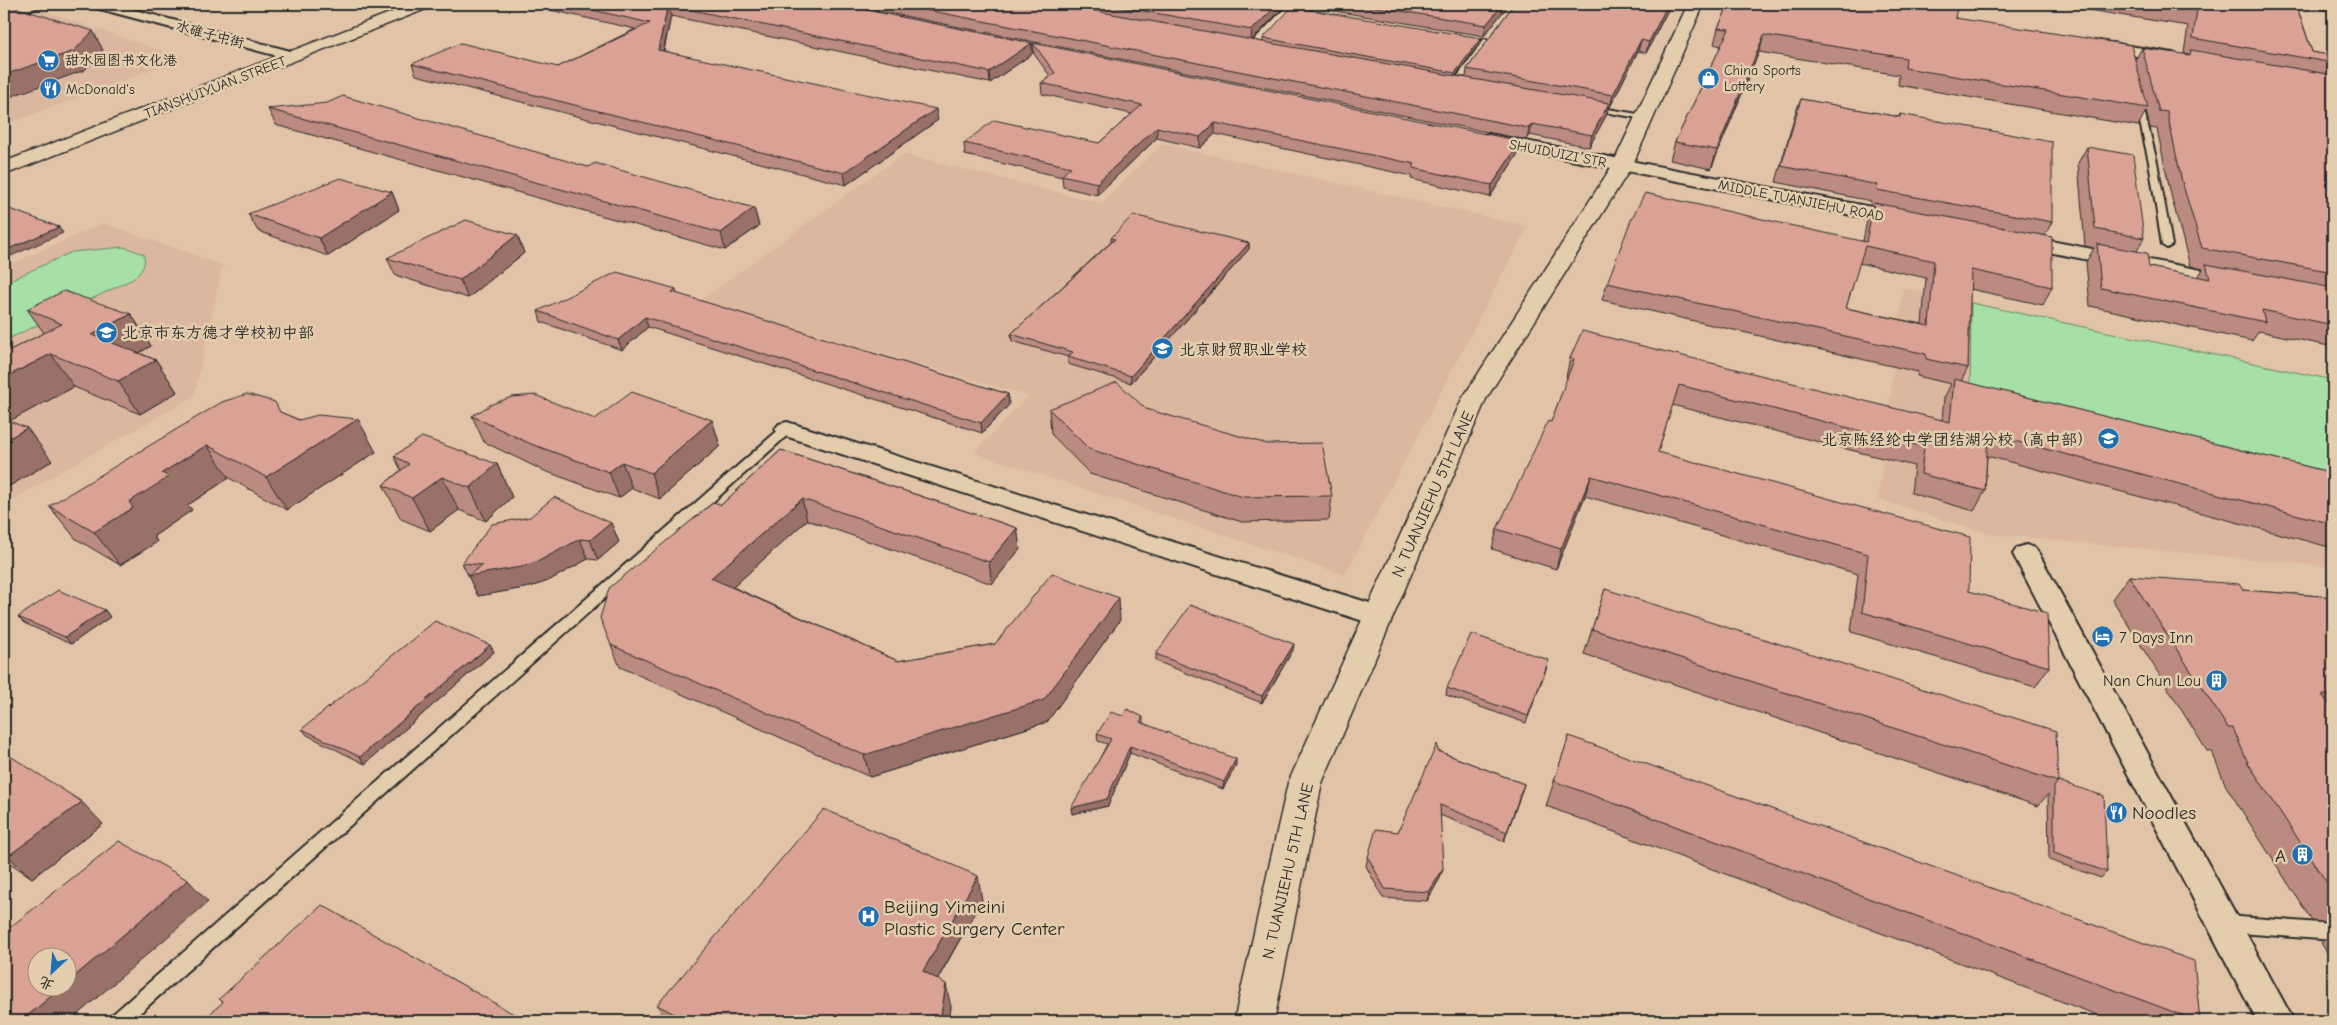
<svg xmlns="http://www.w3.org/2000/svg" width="2337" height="1025" viewBox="0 0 2337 1025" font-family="'Comic Neue','LXGW WenKai TC',sans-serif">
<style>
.built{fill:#dbb7a0}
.green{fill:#a6e0a6;stroke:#688668}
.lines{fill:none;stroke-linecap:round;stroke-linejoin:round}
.lane-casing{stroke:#2b2b2b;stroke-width:4}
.street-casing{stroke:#2b2b2b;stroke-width:4}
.secondary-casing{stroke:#2b2b2b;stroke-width:3}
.primary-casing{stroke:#2b2b2b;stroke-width:3}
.lane{fill:#e3cdad;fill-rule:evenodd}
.street{fill:#e3cdad;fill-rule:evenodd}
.secondary{fill:#e3cdad;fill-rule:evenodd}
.primary{fill:#e3cdad;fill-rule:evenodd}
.wall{fill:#bb8a80;stroke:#2b2b2b;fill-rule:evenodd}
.shaded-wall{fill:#997168;stroke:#2b2b2b}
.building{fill:#daa195;stroke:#2b2b2b;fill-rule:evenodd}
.labels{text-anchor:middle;stroke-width:5;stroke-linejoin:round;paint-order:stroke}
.far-street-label{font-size:14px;fill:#2b2b2b;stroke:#e3cdad}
.far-poi-label{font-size:14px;fill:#2b2b2b;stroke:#e3cdad;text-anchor:start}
.poi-label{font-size:16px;fill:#2b2b2b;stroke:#e3cdad;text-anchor:start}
.street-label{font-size:16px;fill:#2b2b2b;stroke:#e3cdad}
.near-poi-label{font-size:19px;fill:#2b2b2b;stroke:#e3cdad;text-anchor:start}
</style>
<rect width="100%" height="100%" fill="#e1c4a8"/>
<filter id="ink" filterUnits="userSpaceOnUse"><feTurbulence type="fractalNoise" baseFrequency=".02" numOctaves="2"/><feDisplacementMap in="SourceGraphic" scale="10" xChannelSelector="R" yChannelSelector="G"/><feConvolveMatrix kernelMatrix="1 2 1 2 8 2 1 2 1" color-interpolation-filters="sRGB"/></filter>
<g filter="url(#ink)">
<path class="built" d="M34 7 182 58 13 122 4 119V17Z
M1162 144 1528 226 1345 575 974 453 1028 396 699 301 903 154 1101 203Z
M104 223 223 265 194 397 4 504V267Z
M1903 288 2333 380V567L1988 534 1878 499Z"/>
<path class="green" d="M124 247 144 254C146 266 142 271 133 279L4 341V283L72 252Z
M1971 303 2333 380V484L1970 399Z"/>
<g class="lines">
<defs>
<path id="lane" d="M1267 4H1296L1295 6 1311 10 1308 12 1292 10 1255 49H1249V45L1285 8Z
M1484 39 1491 41 1462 82 1469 85 1465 87 1454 85 1453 83Z
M2135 100 2142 102 2157 162 2172 245 2167 248 2162 245 2149 162Z
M1590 106 1644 115 1648 117 1644 119 1593 110H1590Z
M787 425 793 429 791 432 131 1021H109L112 1015 783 426Z
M2225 916 2333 924V940L2225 932 2219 929 2216 924 2219 919Z"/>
<path id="street" d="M22 4H42L40 7 4 18V10Z
M90 4H112L298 53 300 56 293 60 92 7Z
M2099 41 2173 53 2181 58 2173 63 2094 48 2092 45Z
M1489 134 1903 213 1910 215 1912 219 1910 223 1903 225 1483 143 1481 139 1483 135Z
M2019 235 2233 276 2240 278 2243 282 2240 286 2233 288 2012 245 2009 241 2012 237Z
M787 422 1389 609 1393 616 1389 623 1379 626 779 434 775 429 779 424Z
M2026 545 2035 548 2039 554 2294 1021H2257L2013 554 2017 548Z"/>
<path id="secondary" d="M1688 4H1704L1632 166 1486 399 1322 783 1274 1021H1234L1288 783 1462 399 1612 166Z"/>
<path id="primary" d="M413 4H434L431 7 4 175V162Z"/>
</defs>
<use href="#lane" class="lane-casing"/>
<use href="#street" class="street-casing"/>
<use href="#secondary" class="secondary-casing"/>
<use href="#primary" class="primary-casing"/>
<use href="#lane" class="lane"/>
<use href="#street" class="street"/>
<use href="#secondary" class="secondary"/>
<use href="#primary" class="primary"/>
</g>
<path class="wall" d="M544 4H836L1032 43V54L990 83 671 16 664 51 938 120 846 185 416 75 412 64 558 67 635 29 546 9Z
M844 4H1282L1281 10 1252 40 1263 42V38H1481L1480 43 1456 76 1466 77 1467 69 1514 4H1671L1646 53 1638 51 1610 107H1608L1607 114 1589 147 1530 135 1527 140Z
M1297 4H1509L1484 36 1298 5Z
M1729 4H1957L1955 8V18L2135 60 2142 48 2188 55 2189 54 2184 53 2188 26 2051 4H2333V11L2297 6 2312 52 2333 56V347L2259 331 2252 341 2090 306 2086 262 2094 248 2085 246 2078 163 2087 147 2144 238 2137 251 2149 267 2198 277 2203 269 2190 266 2172 199 2157 129 2150 128 2146 111 2138 126 1898 85 1899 75 1759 52 1711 169 1670 160 1675 142 1721 46 1714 44 1718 28Z
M1033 43 1519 152 1490 197 1411 179 1412 176 1215 134 1200 148 1157 138 1097 195 1063 187 1062 177 965 155 964 143H1099L1132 114 1042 94 1041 83 1050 76 1034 54Z
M1801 99 1899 117 1900 114 2052 222 2045 235 2052 287 2043 305 1970 289 1968 368 1961 381 2333 473V548L1987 456 1985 491 1974 511 1911 493 1914 466 1672 405 1658 452 1969 591 2049 667 2035 687 1851 632 1858 574 1585 496 1556 569 1492 549 1497 529 1551 422 1568 378 1566 377 1570 358 1942 420 1944 398 1951 384 1917 376 1918 372 1602 300 1607 283 1863 241 1867 220 1873 206H1870L1871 201 1776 182 1795 114ZM1859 263 1926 278 1922 324 1846 308Z
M268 109 588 167 754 208 759 226 725 250 276 125Z
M392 192 399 210 328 256 258 231 248 214Z
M517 235 524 253 468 298 395 275 387 258Z
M1111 238 1249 243V249L1131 383 1068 364V357L1012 341 1011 334 1111 242Z
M676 289 677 294 1008 394 1009 405 982 433 648 327 622 350 541 322 538 311Z
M27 309 131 314 151 346 139 353 156 360 177 392 140 414 74 387 9 421 52 461 6 488 4 486V353L44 333Z
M1049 409H1146L1332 496 1329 520 1242 522 1090 474 1051 434Z
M280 412 376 452 287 510 229 478 188 505 192 510 154 536 157 542 120 565 76 539 49 506Z
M472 416 595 419 712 420 720 446 660 499 632 488 619 498 542 470 484 442Z
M781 450 1017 528 1020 549 992 584 807 520 733 587 898 661 995 644 1120 620 1047 722 870 777 620 667 611 645 721 505Z
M394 456 497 464 512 497 486 521 459 510 430 531 401 519 383 485 401 470Z
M611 523 619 542 598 560 588 559 548 581 530 587 478 596 462 563Z
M2129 576 2243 590 2333 597V923L2312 921 2226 786 2212 752 2207 751 2112 599Z
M1605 589 2058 781 2107 872 2101 878 2049 860 2048 794 2038 806 1584 654Z
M105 610 110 617 71 644 24 623 18 617Z
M490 645 494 652 365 764 307 735 302 729Z
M1293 650 1262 703 1156 661V654Z
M1547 667 1526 723 1446 695 1447 688Z
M1123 716 1143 717V723L1236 765 1223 789 1130 753 1108 806 1072 814 1107 744 1098 741 1097 734Z
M1569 736 2198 1021H2113L1546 806Z
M1438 751 1524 784 1504 841 1440 815V878L1427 901 1383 898 1366 866 1368 857 1398 832Z
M4 752 103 824 32 878 4 859Z
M982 900 938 979 951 1007 949 1021H666L657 1005Z
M2333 932V962L2321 943Z"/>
<path class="shaded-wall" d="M1278 4H1282L1281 10 1251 41 1252 30Z
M1503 4H1509L1484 36 1486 25Z
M1668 4H1671L1646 53 1649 42Z
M668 5 671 16 661 61 658 50Z
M93 31 103 50 85 70 4 99V75Z
M1764 35 1759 52 1711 169 1717 150Z
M1481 38 1480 43 1454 78 1455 73Z
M1641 40 1638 51 1610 107 1613 95Z
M1032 43V54L990 83 989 72Z
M1609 103 1607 114 1589 147 1592 135Z
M936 109 938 120 846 185 844 173Z
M1215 123V134L1200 148V137Z
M1532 124 1530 135 1527 140 1529 128Z
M1157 127V138L1097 195V183Z
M1521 141 1519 152 1490 197 1492 185Z
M392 192 399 210 328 256 319 238Z
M754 208 759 226 725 250 721 233Z
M59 227 63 233 4 259V251Z
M517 235 524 253 468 298 460 280Z
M1249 243V249L1131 383V376Z
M131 314 151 346 114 367 92 335Z
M645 317 648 327 622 350 618 340Z
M51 354 74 387 4 424V378Z
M156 360 177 392 140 414 118 381Z
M1008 394 1009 405 982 433 981 423Z
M358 419 376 452 287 510 266 477Z
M712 420 720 446 660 499 651 473Z
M27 428 52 461 6 488 4 484V441Z
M207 445 229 478 188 505 192 510 154 536 157 542 120 565 94 532 162 473Z
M622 462 632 488 619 498 609 472Z
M497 464 512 497 486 521 470 488Z
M1591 476 1585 496 1556 569 1561 549Z
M442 477 459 510 430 531 412 498Z
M802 499 807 520 719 600 711 578Z
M611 523 619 542 598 560 590 540Z
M1017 528 1020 549 992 584 989 562Z
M580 539 588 559 548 581 530 587 478 596 468 576Z
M1119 598 1120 620 1047 722 870 777 864 755Z
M105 610 110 617 71 644 65 637Z
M1294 644 1293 650 1262 703V696Z
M490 645 494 652 365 764 360 757Z
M1130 746V753L1108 806 1072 814 1071 808Z
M1236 759V765L1223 789 1224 782Z
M1524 784 1521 794 1504 841 1507 832Z
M82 802 103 824 32 878 8 856Z
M1443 869 1440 878 1427 901 1429 892Z
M978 876 982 900 929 994 923 971Z
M188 880 208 902 70 1021H21L61 988H68V982Z
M946 984 951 1007 949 1021H940Z"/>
<path class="building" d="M4 4 93 31 74 51 4 75Z
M566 4H836L1032 43 989 72 668 5 658 50 936 109 844 173 412 64 461 43 558 67 650 23Z
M896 4H1059L1252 40 1609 103 1592 135 1532 124 1529 128Z
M1103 4H1278L1252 30Z
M1357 4H1503L1486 25Z
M1514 4H1668L1649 42 1641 40 1613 95 1467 69Z
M1729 4H1930L1957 8 1955 18 2131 45 2148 108 1905 68 1906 58 1764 35 1717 150 1675 142 1729 29 1718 28Z
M2154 4H2296L2312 52 2333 56V63L2193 38 2197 10Z
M1292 7 1481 38 1455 73 1263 38Z
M1033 43 1521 141 1492 185 1413 168 1415 164 1215 123 1200 137 1157 127 1097 183 1062 175 1071 167 964 143 994 120 1099 143 1142 105 1041 83 1055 73Z
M2142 48 2190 55 2191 50 2333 75V272L2202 248 2182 182 2167 112 2159 111Z
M343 96 588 167 595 163 754 208 721 233 268 109 327 103Z
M1801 99 1900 117V114L2052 142V222L1877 190 1878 185 1781 166Z
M2087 147 2133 155 2144 238 2095 229Z
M340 178 392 192 319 238 248 214Z
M1645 193 1866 242 1874 203 2052 237V287L1971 270 1968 368 1926 359V354L1607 283 1631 220ZM1865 246 1934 261 1929 326 1846 308Z
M4 207 59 227 4 251Z
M1133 215 1249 243 1131 376 1068 357 1073 352 1011 334 1115 239 1111 238Z
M466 220 517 235 460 280 387 258Z
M2097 244 2147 253 2149 267 2210 279 2206 264 2333 288V325L2262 310 2265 322 2101 288Z
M617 272 676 289 672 292 1008 394 981 423 645 317 618 340 538 311Z
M64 291 131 314 92 335 156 360 118 381 51 354 4 378V353L62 324 27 309Z
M1582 331 1950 422 1954 379 2333 473V524L1988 434 1985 491 1921 474 1924 447 1679 385 1658 452 1970 537 1969 591 2047 613 2049 667 1862 612 1868 554 1591 476 1561 549 1497 529 1548 421 1551 422 1574 359 1570 358Z
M1117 382 1146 409 1267 444 1322 443 1332 496 1243 497 1089 449 1049 409Z
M632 392 712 420 651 473 622 462 609 472 531 444 472 416 492 404 512 397 535 395 595 419Z
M247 394 275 402 280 412 299 420 318 415 358 419 266 477 207 445 162 473 169 477 129 502 133 508 94 532 49 506 222 402Z
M4 419 27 428 4 441Z
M422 437 497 464 470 488 442 477 412 498 383 485 409 464 394 456Z
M781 450 1017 528 989 562 802 499 711 578 898 661 995 644 1052 573 1119 598 1044 700 864 755 611 645 600 618 609 588 714 502 721 505Z
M554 497 611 523 590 540 580 539 539 561 521 567 468 576 482 565 462 563 492 524 530 517Z
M2129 576 2239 584 2243 590 2333 597V695H2322L2333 709V892L2248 763 2233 728H2228Z
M1605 589 2056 731 2058 782 1592 629Z
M58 590 105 610 65 637 18 617Z
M1190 605 1294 644 1262 696 1156 654Z
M435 621 490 645 360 757 302 729Z
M1471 634 1549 660 1528 716 1447 688Z
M1127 709 1143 717 1140 722 1236 759 1224 782 1130 746 1107 799 1071 808 1111 739 1097 734 1111 712 1123 716Z
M1569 736 2194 961 2200 1021H2198L1554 781Z
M1437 744 1438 751 1524 784 1507 832 1440 805 1443 869 1429 892 1385 889 1368 857 1376 829 1398 832Z
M4 752 82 802 8 856 4 853Z
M2058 781 2104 796 2107 872 2054 853V787Z
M824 809 978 876 923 971 946 984 940 1021H688L657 1005Z
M119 841 188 880 68 982V958H38V988H61L21 1021H4V932Z
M322 905 526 1021H202L223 1002 219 999Z"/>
</g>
<defs>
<symbol id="supermarket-disc" viewBox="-11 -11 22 22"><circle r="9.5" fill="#1f6fb2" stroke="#e3cdad"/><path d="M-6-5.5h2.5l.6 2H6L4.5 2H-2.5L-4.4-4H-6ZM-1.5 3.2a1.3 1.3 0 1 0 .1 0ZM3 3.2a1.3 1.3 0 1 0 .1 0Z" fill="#fff"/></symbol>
<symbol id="shop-disc" viewBox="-11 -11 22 22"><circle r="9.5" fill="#1f6fb2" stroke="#e3cdad"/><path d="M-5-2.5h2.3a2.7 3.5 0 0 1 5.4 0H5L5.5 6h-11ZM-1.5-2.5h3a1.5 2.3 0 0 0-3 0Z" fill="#fff"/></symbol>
<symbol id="restaurant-disc" viewBox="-11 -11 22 22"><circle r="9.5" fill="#1f6fb2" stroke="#e3cdad"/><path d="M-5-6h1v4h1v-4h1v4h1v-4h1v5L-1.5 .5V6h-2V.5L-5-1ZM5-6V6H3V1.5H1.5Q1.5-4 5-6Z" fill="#fff"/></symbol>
<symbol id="school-disc" viewBox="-11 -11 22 22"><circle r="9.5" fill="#1f6fb2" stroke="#e3cdad"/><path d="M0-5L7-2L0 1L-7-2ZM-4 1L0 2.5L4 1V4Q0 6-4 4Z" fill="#fff"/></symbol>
<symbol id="hotel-disc" viewBox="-11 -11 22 22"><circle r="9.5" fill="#1f6fb2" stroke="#e3cdad"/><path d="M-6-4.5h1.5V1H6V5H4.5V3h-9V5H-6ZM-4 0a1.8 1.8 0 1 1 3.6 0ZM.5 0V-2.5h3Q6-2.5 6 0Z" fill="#fff"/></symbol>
<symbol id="building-disc" viewBox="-11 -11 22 22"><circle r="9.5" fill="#1f6fb2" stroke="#e3cdad"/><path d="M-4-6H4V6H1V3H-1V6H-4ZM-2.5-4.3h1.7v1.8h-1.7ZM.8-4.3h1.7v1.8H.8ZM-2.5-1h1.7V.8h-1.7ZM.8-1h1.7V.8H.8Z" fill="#fff"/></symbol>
<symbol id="hospital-disc" viewBox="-11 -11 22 22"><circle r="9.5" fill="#1f6fb2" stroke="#e3cdad"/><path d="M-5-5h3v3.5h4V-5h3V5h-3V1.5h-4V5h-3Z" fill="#fff"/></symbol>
</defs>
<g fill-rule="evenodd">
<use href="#supermarket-disc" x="36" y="48" width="25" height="25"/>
<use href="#shop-disc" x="1696" y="66" width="25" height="25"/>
<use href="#restaurant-disc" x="38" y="76" width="25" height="25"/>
<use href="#school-disc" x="94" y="320" width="25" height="25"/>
<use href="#school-disc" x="1150" y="336" width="25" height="25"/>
<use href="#school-disc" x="2096" y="426" width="25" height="25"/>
<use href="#hotel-disc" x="2090" y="624" width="25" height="25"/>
<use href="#building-disc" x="2204" y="668" width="25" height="25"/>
<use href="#restaurant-disc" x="2104" y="800" width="25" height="25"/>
<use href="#building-disc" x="2290" y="842" width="25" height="25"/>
<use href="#hospital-disc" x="856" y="904" width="25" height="25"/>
</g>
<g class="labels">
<g class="far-street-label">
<text transform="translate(210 34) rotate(15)" y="5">水碓子中街</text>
<text transform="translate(215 87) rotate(-21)" y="5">TIANSHUIYUAN STREET</text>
<text transform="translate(1558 153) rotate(11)" y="5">SHUIDUIZI STR</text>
<text transform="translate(1801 200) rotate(11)" y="5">MIDDLE TUANJIEHU ROAD</text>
</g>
<g class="far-poi-label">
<text x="65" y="65">甜水园图书文化港</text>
<text x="1724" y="75">China Sports<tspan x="1724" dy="16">Lottery</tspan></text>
<text x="66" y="94">McDonald's</text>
</g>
<g class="poi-label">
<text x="122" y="338">北京市东方德才学校初中部</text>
<text x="1179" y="355">北京财贸职业学校</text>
<text x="2093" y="445" text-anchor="end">北京陈经纶中学团结湖分校（高中部）</text>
<text x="2119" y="643">7 Days Inn</text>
<text x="2201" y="686" text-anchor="end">Nan Chun Lou</text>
</g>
<g class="street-label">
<text transform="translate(1432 494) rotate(-66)" y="6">N. TUANJIEHU 5TH LANE</text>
<text transform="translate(1287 871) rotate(-77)" y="6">N. TUANJIEHU 5TH LANE</text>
</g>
<g class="near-poi-label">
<text x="2132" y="819">Noodles</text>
<text x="2286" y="862" text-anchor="end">A</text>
<text x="884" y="913">Beijing Yimeini<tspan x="884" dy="22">Plastic Surgery Center</tspan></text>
</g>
</g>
<rect width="2337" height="1025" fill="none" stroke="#e3cdad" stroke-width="20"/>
<rect x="10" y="10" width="2317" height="1005" fill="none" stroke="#2b2b2b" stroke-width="2" filter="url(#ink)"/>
<g transform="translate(52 972) rotate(206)"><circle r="24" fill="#e3cdad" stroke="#998c79"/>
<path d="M0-4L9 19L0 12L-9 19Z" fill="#1f6fb2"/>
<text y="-8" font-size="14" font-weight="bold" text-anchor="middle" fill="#2b2b2b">北</text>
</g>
</svg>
